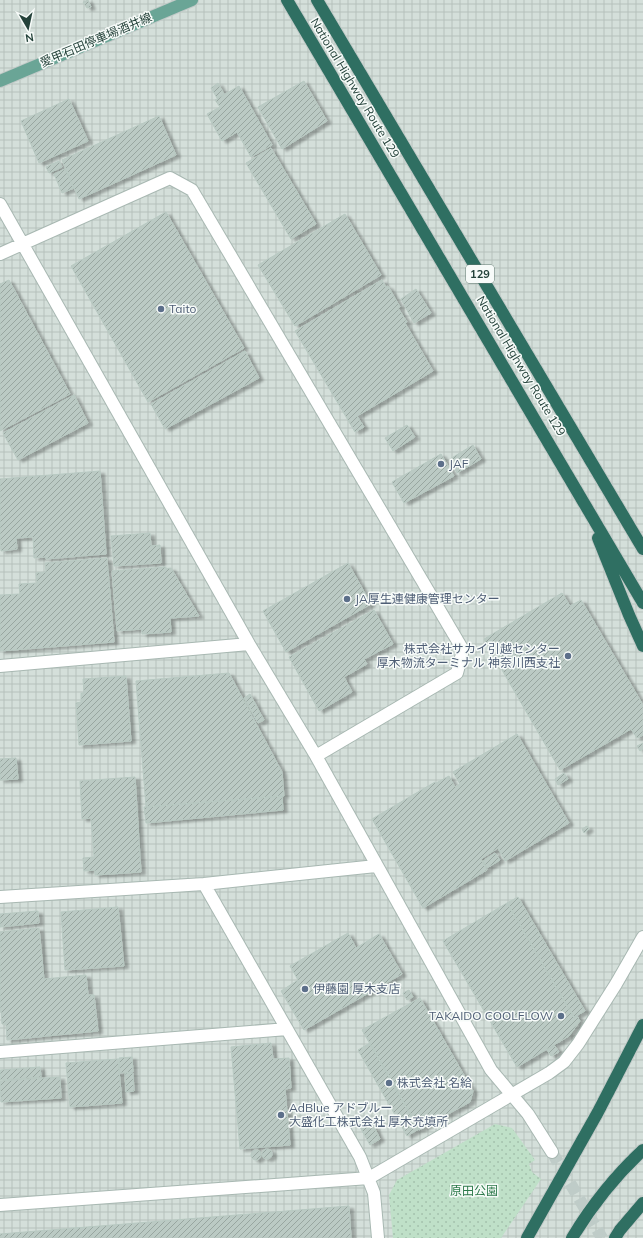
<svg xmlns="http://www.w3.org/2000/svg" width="643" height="1238" viewBox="0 0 643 1238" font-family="Mulish,'Noto Sans JP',sans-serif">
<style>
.industrial{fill:url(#industrial-grid)}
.park{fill:url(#park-dots)}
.building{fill:url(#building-hatch);stroke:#b8c9c2;filter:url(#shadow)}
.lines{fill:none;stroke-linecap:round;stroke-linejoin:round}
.minor-tunnel{stroke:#bfccc8;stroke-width:12;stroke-dasharray:12 6;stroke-linecap:butt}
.minor-casing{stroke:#a8b8b2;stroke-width:14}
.major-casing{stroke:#c2cac8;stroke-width:14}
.highway-casing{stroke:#c2cac8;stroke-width:14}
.minor{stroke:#fff;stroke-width:12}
.major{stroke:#6aa596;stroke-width:12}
.highway{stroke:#2f6f62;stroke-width:12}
.service-dot{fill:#5c6f8a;stroke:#f7fbf9;stroke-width:1.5}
.labels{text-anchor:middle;stroke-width:3;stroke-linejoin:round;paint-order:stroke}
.shield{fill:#f7fbf9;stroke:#637a73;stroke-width:1}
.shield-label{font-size:11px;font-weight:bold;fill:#24423a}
.street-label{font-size:12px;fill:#24423a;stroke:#f7fbf9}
.service-label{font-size:12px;fill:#4e5e75;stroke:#f7fbf9;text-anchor:start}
.park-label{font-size:12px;fill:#2d7a4b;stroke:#f7fbf9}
</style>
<defs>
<pattern id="industrial-grid" width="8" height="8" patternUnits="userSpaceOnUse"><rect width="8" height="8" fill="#d4dfda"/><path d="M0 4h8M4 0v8" fill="none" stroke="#b6c1bc"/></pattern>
<pattern id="park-dots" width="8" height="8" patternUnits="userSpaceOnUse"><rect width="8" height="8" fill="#bfe0c8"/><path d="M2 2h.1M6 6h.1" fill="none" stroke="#a4c1ad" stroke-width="1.8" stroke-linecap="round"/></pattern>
<pattern id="building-hatch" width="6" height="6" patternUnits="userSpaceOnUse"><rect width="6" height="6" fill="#bbcac4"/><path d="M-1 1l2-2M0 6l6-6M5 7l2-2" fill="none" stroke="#98a6a0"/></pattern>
<filter id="shadow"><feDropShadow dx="4.5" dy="2.5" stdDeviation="1" flood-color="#0004"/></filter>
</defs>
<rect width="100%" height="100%" fill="#e6efeb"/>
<path class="industrial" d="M0 0H643V1238H0Z"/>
<path class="park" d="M495 1124 512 1128 535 1160 529 1164 532 1172 541 1179 501 1238H393L389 1195 397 1180Z"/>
<path class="building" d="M88 0 91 7 87 8 83 2Z
M304 81 327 121 282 149 258 107Z
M218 83 224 94 217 98 211 88Z
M239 86 272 145 251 157 237 132 222 141 207 114 220 107 215 100Z
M69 99 88 141 39 163 21 121Z
M159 116 176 155 79 199 62 160Z
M271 148 316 224 291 239 246 163Z
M59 161 62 167 49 173 46 167Z
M65 169 74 188 62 193 54 174Z
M166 212 244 348 148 402 71 266Z
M345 214 381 275 295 326 258 265Z
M9 280 70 394 0 431V284Z
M382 280 386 287 388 286 400 307 398 308 407 322 405 323 433 371 357 416 364 427 355 432 295 331Z
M416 289 431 313 414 323 401 299Z
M245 351 259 378 165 429 151 404Z
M74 395 88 423 18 460 3 433Z
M407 425 415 437 393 451 385 438Z
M473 445 481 459 457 473 450 459Z
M441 454 454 476 404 503 392 482Z
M100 471 106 554 46 559V557L34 558 33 537 16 538 17 549 1 551 0 540V479Z
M150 533 151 546 160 545 161 563 114 566 111 536Z
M107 558 114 642 0 651V595L20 594 19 584 37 583 36 573 46 572 45 563Z
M348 563 371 604 286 652 263 611Z
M166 567V569L171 568 199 616 170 618 171 632 142 634V629L117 631 112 571Z
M562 593 570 606 581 600 643 705V735L637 738 631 729 560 770 484 639Z
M374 610 393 644 364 659 367 664 344 677 352 692 319 711 289 657Z
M229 673 282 772 284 796 146 807 136 681Z
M126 676 131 741 79 745 76 703 81 702V693H84L83 679Z
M250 694 264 720 258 723 244 698Z
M517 734 569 823 505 861 498 848 481 859 487 870 423 908 372 819 435 782 436 783 449 776 455 787 460 784 453 772Z
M643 743V749L640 751 637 746Z
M16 758 18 779 0 780V759Z
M564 773 568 779 558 785 555 779Z
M135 777 141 872 95 875V870L84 871 83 858 94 857 91 818 82 819 80 781Z
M282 796 283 810 146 823 144 807Z
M587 826 589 829 584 833 582 829Z
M495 853 500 860 487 868 483 861Z
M518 897 585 1011 574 1017 507 903Z
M507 903 574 1018 577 1016 580 1021 569 1036 517 1067 443 941Z
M118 907 124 966 65 970 61 912Z
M38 911 39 923 0 927V914Z
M39 928 44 979 86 975 88 995H94L98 1031 7 1040 6 1024H2L1 1011H0V932Z
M348 933 356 948 379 934 402 974 304 1030 281 991 298 980 290 966Z
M409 990 413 997 407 1000 403 993Z
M420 998 473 1091 470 1102 419 1130 362 1030Z
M271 1043 273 1059 289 1058 291 1088 285 1089 290 1145 240 1149 231 1047Z
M370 1043 419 1129 407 1136 358 1050Z
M555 1046 559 1052 551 1056 547 1050Z
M132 1057 133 1072 120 1073 119 1058Z
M118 1059 122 1103 70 1107 66 1063Z
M40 1067 41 1077 0 1080V1070Z
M125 1073H133L134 1091 126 1092Z
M60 1077 61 1098 1 1102 0 1081Z
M371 1121 380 1139 370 1145 360 1127Z
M262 1154a5 5 0 1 1 10 0a5 5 0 1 1-10 0Z
M251 1155a5 5 0 1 1 10 0a5 5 0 1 1-10 0Z
M349 1206 351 1238H0V1234Z"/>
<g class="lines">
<path class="minor-tunnel" d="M552 1152 602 1238"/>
<defs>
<path id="minor" d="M0 204 249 644 316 756 491 1070 528 1114 552 1152
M0 254 170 178 192 190 463 650 457 673 316 756
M0 666 249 644
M204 884 360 1157 374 1193 378 1238
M0 897 204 884 376 866
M0 1052 287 1029
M0 1205 369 1178 549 1073 564 1062 578 1044 616 984 643 937"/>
<path id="major" d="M0 81 192 0"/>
<path id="highway" d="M287 0 643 603
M317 0 643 549
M598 538 629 615 643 646
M527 1238 598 1112 643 1025
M572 1238C592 1205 615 1176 643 1150
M615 1238 620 1230 643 1203"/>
</defs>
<use href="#minor" class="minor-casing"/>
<use href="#major" class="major-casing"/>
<use href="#highway" class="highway-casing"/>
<use href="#minor" class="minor"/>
<use href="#major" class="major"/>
<use href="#highway" class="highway"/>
</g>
<g class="service-dot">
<circle cx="161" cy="309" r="4"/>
<circle cx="441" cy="464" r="4"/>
<circle cx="347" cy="599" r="4"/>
<circle cx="568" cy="656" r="4"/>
<circle cx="305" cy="989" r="4"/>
<circle cx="561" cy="1016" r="4"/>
<circle cx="389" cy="1083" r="4"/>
<circle cx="281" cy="1115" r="4"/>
</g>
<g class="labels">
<rect class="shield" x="466" y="265" width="28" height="18" rx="3"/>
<g class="shield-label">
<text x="480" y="278">129</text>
</g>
<g class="street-label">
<text transform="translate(96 40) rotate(-23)" y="4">愛甲石田停車場酒井線</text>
<text transform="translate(355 88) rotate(59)" y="4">National Highway Route 129</text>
<text transform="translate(521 366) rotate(59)" y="4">National Highway Route 129</text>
</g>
<g class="service-label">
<text x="169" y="313">Taito</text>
<text x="449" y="468">JAF</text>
<text x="355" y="603">JA厚生連健康管理センター</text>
<text x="560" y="653" text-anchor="end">株式会社サカイ引越センター<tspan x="560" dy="14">厚木物流ターミナル 神奈川西支社</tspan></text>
<text x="313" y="993">伊藤園 厚木支店</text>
<text x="553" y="1020" text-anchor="end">TAKAIDO COOLFLOW</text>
<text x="397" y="1087">株式会社 名給</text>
<text x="289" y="1112">AdBlue アドブルー<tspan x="289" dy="14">大盛化工株式会社 厚木充填所</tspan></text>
</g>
<g class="park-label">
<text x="474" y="1195">原田公園</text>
</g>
</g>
<g transform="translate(28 28) rotate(171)" stroke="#f7fbf9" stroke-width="3" paint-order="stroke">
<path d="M0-3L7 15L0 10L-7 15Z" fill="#24423a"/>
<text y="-6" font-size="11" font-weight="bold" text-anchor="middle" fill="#24423a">N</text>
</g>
</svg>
